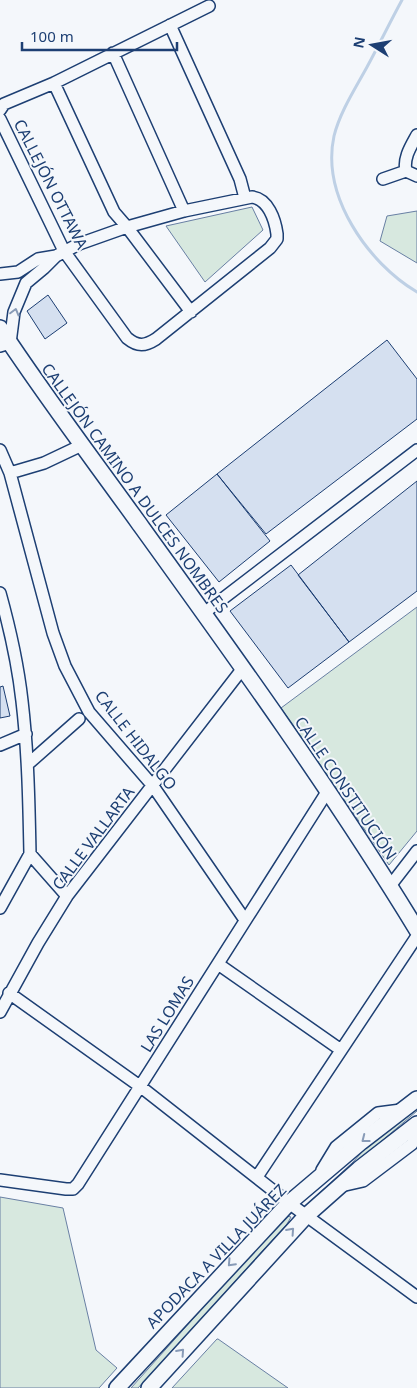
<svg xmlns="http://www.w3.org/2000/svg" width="417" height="1388" viewBox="0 0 417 1388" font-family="'Noto Sans',sans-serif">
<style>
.green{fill:#d7e8df;stroke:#687fa3}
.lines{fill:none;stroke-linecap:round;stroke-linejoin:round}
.stream{stroke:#bed0e5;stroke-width:3}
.building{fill:#d5e0f0;stroke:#1d3f73}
.minor-casing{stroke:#1d3f73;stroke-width:14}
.major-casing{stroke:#1d3f73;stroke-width:18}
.minor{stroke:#f4f7fb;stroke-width:11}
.major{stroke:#f4f7fb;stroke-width:15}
.oneway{stroke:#889bb7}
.labels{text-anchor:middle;stroke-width:4;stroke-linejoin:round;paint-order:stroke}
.street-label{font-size:16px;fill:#1d3f73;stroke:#f4f7fb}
</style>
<rect width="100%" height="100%" fill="#f4f7fb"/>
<path class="green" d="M252 207 263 230 205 282 166 226Z
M417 211V263L380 241 387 216Z
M417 607V831L389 865 281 708Z
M417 1108V1111L312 1200 353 1162 370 1143Z
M0 1197 63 1208 96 1350 117 1368 99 1388H0Z
M287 1216 291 1217 287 1224 138 1388H131L243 1263Z
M217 1339H218L288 1388H172Z"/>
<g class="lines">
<path class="stream" d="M402 0C390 22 379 45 367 67 355 89 340 112 334 136 321 196 368 263 417 292"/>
</g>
<path class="building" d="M48 295 67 323 45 339 27 311Z
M387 340 417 379V419L266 534 217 474Z
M217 474 270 541 219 582 166 515Z
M417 481V591L349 642 298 575Z
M291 565 349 642 288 688 230 611Z
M3 686 10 716 0 718V687Z"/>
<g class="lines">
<defs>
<path id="minor" d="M170 25 240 179 245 198
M113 53 184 211
M54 83 114 212 127 227 191 312
M0 110 4 104 54 83 209 6
M0 119 64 251 127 338C138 347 145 346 156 339L270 248 277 239V234C275 219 268 199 252 197L184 211 127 227 79 244 56 256 44 268 26 283 14 312 10 343 0 346
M417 135C411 146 403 158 406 171L417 176
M383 179 406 171
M0 274 18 272 38 259 56 256
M0 450 10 473 53 633 65 666 89 712 153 786 245 920
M10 473 44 463 82 445
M0 593C10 629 18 665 22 701 28 752 29 803 30 854
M204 613 417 450
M0 745 26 734
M28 764 79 719
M30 854 67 896
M390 886 417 851
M0 908 30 854
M218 964 341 1050
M9 993 141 1087 289 1203 417 1297
M0 1012 38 943 67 896 243 668
M322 1170 336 1147 378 1113 401 1110
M257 1177 417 936
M0 1180 66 1189H73L78 1184 327 792
M341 1186 363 1181 412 1144 417 1133"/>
<path id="major" d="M0 328C44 395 92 458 138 522 234 655 331 789 417 930
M117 1388 289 1203 361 1142 417 1099
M149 1388 306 1216 359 1169 417 1124"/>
</defs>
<use href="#minor" class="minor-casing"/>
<use href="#major" class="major-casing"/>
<use href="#minor" class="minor"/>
<use href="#major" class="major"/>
</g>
<defs><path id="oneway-chevron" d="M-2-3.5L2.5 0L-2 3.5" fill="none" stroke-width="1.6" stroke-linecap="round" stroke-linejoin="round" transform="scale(1.25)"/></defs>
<g class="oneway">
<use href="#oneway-chevron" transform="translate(15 312) rotate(-75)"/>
<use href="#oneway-chevron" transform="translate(365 1139) rotate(142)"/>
<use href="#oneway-chevron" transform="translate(291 1231) rotate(-48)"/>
<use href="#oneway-chevron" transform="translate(231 1263) rotate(133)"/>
<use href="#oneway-chevron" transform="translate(181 1352) rotate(-48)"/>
</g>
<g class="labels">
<g class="street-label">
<text transform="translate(51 184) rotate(63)" y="6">CALLEJÓN OTTAWA</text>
<text transform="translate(135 488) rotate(54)" y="6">CALLEJÓN CAMINO A DULCES NOMBRES</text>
<text transform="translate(136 740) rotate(52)" y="6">CALLE HIDALGO</text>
<text transform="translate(346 788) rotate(56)" y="6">CALLE CONSTITUCIÓN</text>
<text transform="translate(93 838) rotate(-53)" y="6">CALLE VALLARTA</text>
<text transform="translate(167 1014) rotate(-58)" y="6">LAS LOMAS</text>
<text transform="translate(216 1256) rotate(-46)" y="6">APODACA A VILLA JUÁREZ</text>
</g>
</g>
<g transform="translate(372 45) rotate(281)" stroke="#f4f7fb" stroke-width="4" paint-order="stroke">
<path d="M0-4L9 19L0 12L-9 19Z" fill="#1d3f73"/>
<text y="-8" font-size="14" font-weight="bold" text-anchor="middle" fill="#1d3f73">N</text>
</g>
<path d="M22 42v8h155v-8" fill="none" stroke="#1d3f73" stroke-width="2.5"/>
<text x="30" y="42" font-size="15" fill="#1d3f73" stroke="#f4f7fb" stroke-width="4" paint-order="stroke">100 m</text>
</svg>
